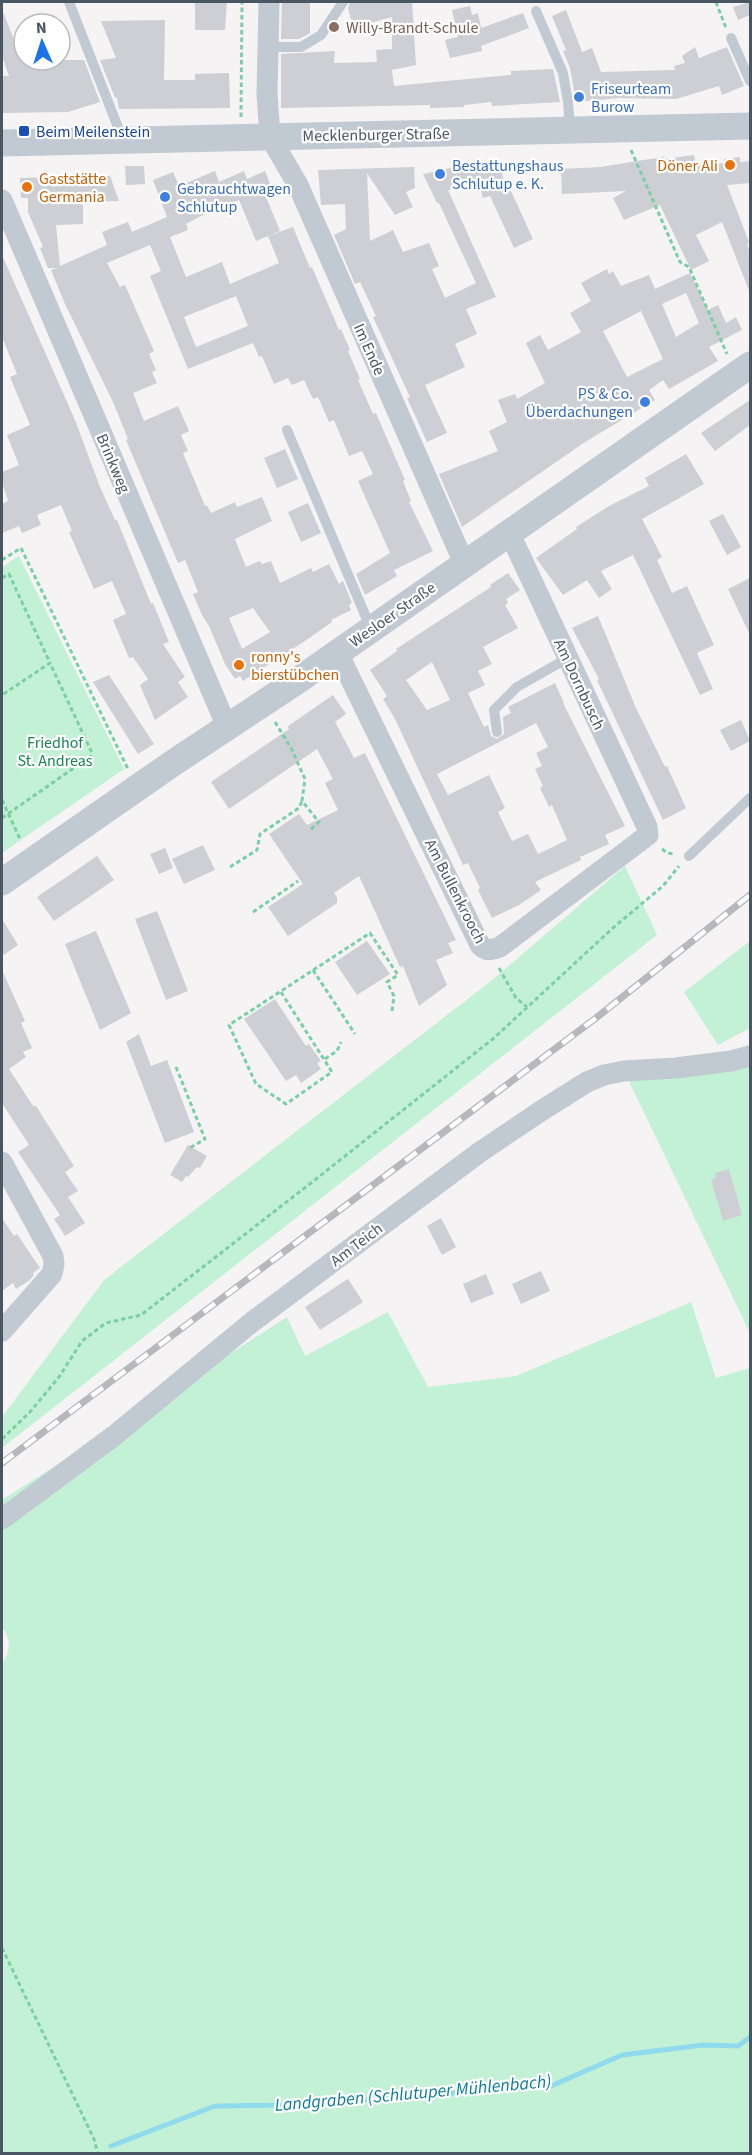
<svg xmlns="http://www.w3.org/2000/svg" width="752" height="2155" viewBox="0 0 752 2155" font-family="'Source Sans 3',sans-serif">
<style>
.green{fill:#c3f1d5}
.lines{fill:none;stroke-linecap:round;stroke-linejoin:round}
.stream{stroke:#90daee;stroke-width:5}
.building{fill:#cdcfd5;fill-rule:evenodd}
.path{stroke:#7ad0a6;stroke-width:3;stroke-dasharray:4.5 3;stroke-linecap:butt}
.service{stroke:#c1cad2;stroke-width:10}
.minor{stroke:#c1cad2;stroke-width:21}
.tertiary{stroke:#c1cad2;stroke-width:27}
.rail-casing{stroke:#b5b8bd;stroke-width:7}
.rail{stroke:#fff;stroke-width:4.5;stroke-dasharray:14;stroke-linecap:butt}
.education-dot{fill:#8d6e63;stroke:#fff;stroke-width:2}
.shop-dot{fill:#3f7fe0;stroke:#fff;stroke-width:2}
.transit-dot{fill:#1a4fb4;stroke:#fff;stroke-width:2}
.food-dot{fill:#e8710a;stroke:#fff;stroke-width:2}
.labels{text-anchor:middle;stroke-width:4.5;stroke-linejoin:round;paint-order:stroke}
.education-label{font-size:16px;fill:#785e54;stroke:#fff;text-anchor:start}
.shop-label{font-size:16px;fill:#366cbe;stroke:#fff;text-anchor:start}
.transit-label{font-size:16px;fill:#164399;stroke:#fff;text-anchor:start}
.street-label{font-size:16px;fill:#4a5661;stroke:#fff}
.food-label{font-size:16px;fill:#c56008;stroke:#fff;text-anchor:start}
.park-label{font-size:16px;fill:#17864f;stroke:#fff}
.water-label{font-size:18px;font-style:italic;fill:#0c7c9b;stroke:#fff}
</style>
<rect width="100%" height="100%" fill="#f5f3f3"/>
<path class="green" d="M19 556 124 769 2 853V567Z
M625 866 657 935 2 1448V1417L104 1280 491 981Z
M750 941V1028L718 1045 684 992Z
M750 1056V1333L624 1071Z
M691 1302 716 1378 750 1368V2153H2V1664C11 1651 11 1639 2 1627V1500L287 1317 305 1356 388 1312 428 1387 516 1376Z"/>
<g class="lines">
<path class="stream" d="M111 2146 215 2106 289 2105 551 2086 622 2055 703 2045 738 2046 750 2037"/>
</g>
<path class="building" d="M195 2H227L225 30H195Z
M282 2H310V33L299 39H281Z
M350 2H412L416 65 392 70 394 86 511 75V71L553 69 560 102 492 106 491 102 464 105V107L430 108V105L281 108V54L335 51 334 63 377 62 376 50 392 49V17L353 28 348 8Z
M750 2V15L738 20 733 7Z
M470 6 472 15 478 13 481 28 523 13 529 28 481 46 482 51 450 58 445 40 458 37 452 10Z
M2 9 22 60H84L100 102 68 112 2 113V76H9L2 56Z
M566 10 582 52 592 48 601 72 675 70 674 66 685 63 682 56 695 47 699 58 727 47 744 86 722 95 719 86 676 99 619 98 576 102 570 68 563 51 566 50 552 16Z
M165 20 164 80H195V74L229 73 230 108 119 109 117 97 115 98 100 60 116 58 101 21Z
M694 155 696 166 725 163 724 159 740 157V162L750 161V183L727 185 749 242 747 244 750 253V293L722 222 696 235 709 261 691 270 660 205 624 220 613 198 626 191 562 194 561 169 601 167 637 161 664 157 665 159Z
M499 163 507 192 511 191 533 239 514 248 490 196 483 198 479 183 448 190 496 297 466 309 477 334 455 344 465 367 425 385 447 433 427 442 407 398 410 397 373 317 376 316 360 282 355 284 334 235 346 229 345 204 321 205 318 170 414 167 415 188 406 192 413 207 395 215 367 173 370 241 393 230 403 252 429 243 439 266 432 269 445 298 476 283 439 203H437L423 174 455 167 456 173Z
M125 166H144L145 184 126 185Z
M215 171 219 182 244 171 247 179 265 171 274 194 266 197 280 231 256 241 239 200 201 216 186 224 188 230 170 237 186 277 222 262 230 284 279 263 268 236 293 227 310 268 312 267 339 330 341 329 350 350 348 351 360 379 358 380 373 414 376 413 405 480 403 481 411 501 409 502 433 551 394 570 397 576 365 595 356 574 390 553 358 481 373 474 362 451 349 456 334 420 329 422 318 397 313 399 304 380 292 385 288 378 274 384 262 356 259 357 253 343 188 369 150 276 161 271 150 245 107 263 120 287 125 285 154 351 149 354 156 370 152 372 157 383 133 393 144 421 178 406 189 431 181 435 188 451 183 453 205 506 207 505 211 513 235 502 237 507 262 497 272 521 235 539 246 567 260 561 262 564 271 561 280 583 311 568 313 572 329 564 339 584 343 581 352 603 349 605 351 610 331 620 332 622 305 641 243 681 240 676 235 679 225 664 209 626 202 615 193 594 198 592 185 560 178 563 126 440 128 439 113 402 65 304 51 270 57 268H48L40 248 43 247 28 212V198H21L20 178 110 176 119 201 83 202V224L56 225 60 266 107 245 102 232 128 222 132 232 167 217 153 180 173 172 179 186ZM236 296 248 326 196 347 184 317ZM253 608 270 632 242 649 229 618Z
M2 255 75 420 100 487 115 520H117L151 604 153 603 169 642 163 644 185 677 178 682 188 697 155 720 140 685 148 679 133 657 129 658 113 620 126 614 112 581 94 589 69 532 72 531 61 505 37 515 41 525 22 533 19 526 2 533V504L8 501 2 482V472L19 465 7 435 30 425 10 377 17 374 2 337Z
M607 269 609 274 613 271 621 286 649 275 655 289 690 273 708 310 718 305 726 323 736 317 742 330 709 347 718 361 669 389 663 380 649 390 655 400 585 442 462 527 439 474 498 451 489 431 507 422 498 400 515 394 517 399 545 383 526 343 540 335 548 350 581 332 570 313 591 301 581 283ZM686 293 699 323 676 337 662 304ZM641 311 663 359 627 377 603 331Z
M750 400V425L715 451 701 433Z
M285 449 298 479 277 488 264 458Z
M686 454 704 484 642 519 662 557 657 560 672 593 687 586 714 645 697 653 713 689 700 695 633 555 601 571 612 589 599 598 587 580 563 595 536 558 577 529 576 527 609 506 649 486 645 478Z
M308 503 321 533 301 542 288 512Z
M723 514 741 547 727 555 709 521Z
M508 573 520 590 506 599 508 603 505 605 518 628 483 647 492 664 478 671 485 685 468 693 484 727 488 725 491 736 497 739 504 734 503 717 511 713 508 707 555 683 564 703H563L625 826 605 835 609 844 580 857 581 860 535 882 541 890 519 905 492 918 478 890 480 888 468 863 463 865 395 719 383 699 387 696 370 670 397 651 396 649 491 587 490 585ZM432 662 450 700 427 710 406 680ZM536 723 548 747 536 753 542 766 535 769 543 786 540 788 549 807 552 805 567 840 538 854 528 834 512 841 498 812 505 808 489 775 448 795 437 774Z
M750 578V635L728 589Z
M598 616 636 708 665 767 667 766 686 808 663 820 597 680 599 679 572 628Z
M109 675 154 744 138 754 93 682Z
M333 695 346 714 335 722 354 758 365 753 456 940 448 943 453 953 436 960 447 985 419 1006 403 966 400 967 359 876 334 893 337 897V903L288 936 268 907 303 884 269 834 299 814 307 825 338 810 325 783 333 779 317 749 229 809 211 782 289 729 288 726Z
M741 720 750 741 731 751 720 730Z
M203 845 215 870 184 884 172 859Z
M165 848 173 868 159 874 150 854Z
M97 856 114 880 54 921 37 897Z
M157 911 188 991 166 1000 135 919Z
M2 919 18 945 2 956Z
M96 931 131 1013 100 1030 65 944Z
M367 941 390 974 357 995 335 962Z
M2 970 25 1021 21 1023 32 1048 23 1052 26 1057 9 1069 33 1106H36L74 1166 65 1172 78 1191 68 1197 85 1223 65 1236 54 1219 60 1215 18 1152 29 1145 2 1103Z
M275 999 306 1046 309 1044 321 1061 317 1063 321 1069 301 1083 296 1075 286 1081 244 1019Z
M139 1034 151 1066 167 1060 194 1132 165 1143 126 1042Z
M188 1145 207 1156 200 1168 197 1167 188 1177 186 1176 182 1182 170 1175Z
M729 1169 742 1215 723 1221 711 1180 716 1178 715 1173Z
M2 1218 14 1236 17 1234 40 1268 33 1273 34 1275 30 1280 16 1289 13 1283 2 1291Z
M441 1218 456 1247 442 1255 427 1226Z
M541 1271 550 1291 521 1304 512 1284Z
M486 1274 494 1294 471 1303 463 1284Z
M348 1279 363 1302 320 1330 305 1307Z"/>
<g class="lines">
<path class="path" d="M716 2 726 28
M241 117 242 2
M631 150 680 262 689 267 727 354
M2 560 21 548 128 769
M2 578 9 574 50 663 2 695
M275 722 291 748 305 779 302 801 319 822 310 830
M2 800 21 841
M2 818 91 756 92 753 50 663
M662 849 667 853 675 854
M230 867 257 850 260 834 299 808 302 801
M253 912 298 881
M499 968 516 998 527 1007
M313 970 355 1034
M281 992 332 1072 286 1104 256 1084 229 1025 370 933 398 975 387 982 394 996 392 1011
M325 1059 337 1051 341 1042
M176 1067 205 1139 188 1149
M2 1439 30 1412 59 1377 82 1341 106 1323 141 1315 311 1183 494 1038 614 927 663 886 679 866
M2 1948 94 2139 98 2154"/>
<path class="service" d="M69 2 123 140
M536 11 563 73 568 102 570 130
M731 38 750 81
M268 47H301L321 35 343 2
M287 430 371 629
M497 732 494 710 517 687 568 658
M689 856 750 798"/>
<path class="minor" d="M269 2 267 94 270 137 298 185 464 563
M2 200 227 727
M338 653 480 945C487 952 491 950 500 947L648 835 647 827 510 534
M2 1162 53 1256 54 1264 52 1274 2 1331
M2 1519 115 1435 252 1322 480 1152 544 1109 587 1082 604 1075 624 1071 676 1068 731 1061 750 1056"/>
<path class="tertiary" d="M2 143 750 126
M2 882 176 761 300 679 750 365"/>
<defs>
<path id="rail" d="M2 1463 596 1018 750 895"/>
</defs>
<use href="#rail" class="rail-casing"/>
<use href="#rail" class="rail"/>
</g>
<circle class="education-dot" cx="334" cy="27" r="6"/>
<g class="shop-dot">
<circle cx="579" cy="97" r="6"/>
<circle cx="440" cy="174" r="6"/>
<circle cx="165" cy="197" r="6"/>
<circle cx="645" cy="402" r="6"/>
</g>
<rect class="transit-dot" x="18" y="125" width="12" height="12" rx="3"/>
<g class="food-dot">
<circle cx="730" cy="165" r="6"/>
<circle cx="27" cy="187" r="6"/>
<circle cx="239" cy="665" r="6"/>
</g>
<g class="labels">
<g class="education-label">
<text x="346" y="33">Willy-Brandt-Schule</text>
</g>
<g class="shop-label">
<text x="591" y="94">Friseurteam<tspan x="591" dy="18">Burow</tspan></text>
<text x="452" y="171">Bestattungshaus<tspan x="452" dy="18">Schlutup e. K.</tspan></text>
<text x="177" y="194">Gebrauchtwagen<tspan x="177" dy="18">Schlutup</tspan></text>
<text x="633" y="399" text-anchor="end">PS &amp; Co.<tspan x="633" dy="18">Überdachungen</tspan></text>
</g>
<g class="transit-label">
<text x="36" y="137">Beim Meilenstein</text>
</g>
<g class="street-label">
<text transform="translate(376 134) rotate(-1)" y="6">Mecklenburger Straße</text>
<text transform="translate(370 349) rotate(66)" y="6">Im Ende</text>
<text transform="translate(114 463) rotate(67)" y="6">Brinkweg</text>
<text transform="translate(392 614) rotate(-35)" y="6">Wesloer Straße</text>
<text transform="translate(580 684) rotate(65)" y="6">Am Dornbusch</text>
<text transform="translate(456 891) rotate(63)" y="6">Am Bullenkrooch</text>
<text transform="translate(356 1244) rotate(-37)" y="6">Am Teich</text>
</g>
<g class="food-label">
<text x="718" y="171" text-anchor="end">Döner Ali</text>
<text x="39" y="184">Gaststätte<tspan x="39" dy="18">Germania</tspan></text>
<text x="251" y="662">ronny's<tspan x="251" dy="18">bierstübchen</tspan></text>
</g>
<g class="park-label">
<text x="55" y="748">Friedhof<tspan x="55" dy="18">St. Andreas</tspan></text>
</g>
<g class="water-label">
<text transform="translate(413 2093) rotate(-5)" y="6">Landgraben (Schlutuper Mühlenbach)</text>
</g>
</g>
<rect width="752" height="2155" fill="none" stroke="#4a5661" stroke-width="6"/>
<g transform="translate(42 42) rotate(357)"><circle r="28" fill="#ffffff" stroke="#b7bbc0" stroke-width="1.5"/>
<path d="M0-4.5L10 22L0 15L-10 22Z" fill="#1a73e8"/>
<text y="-9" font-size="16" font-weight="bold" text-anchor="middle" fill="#4a5661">N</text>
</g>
</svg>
